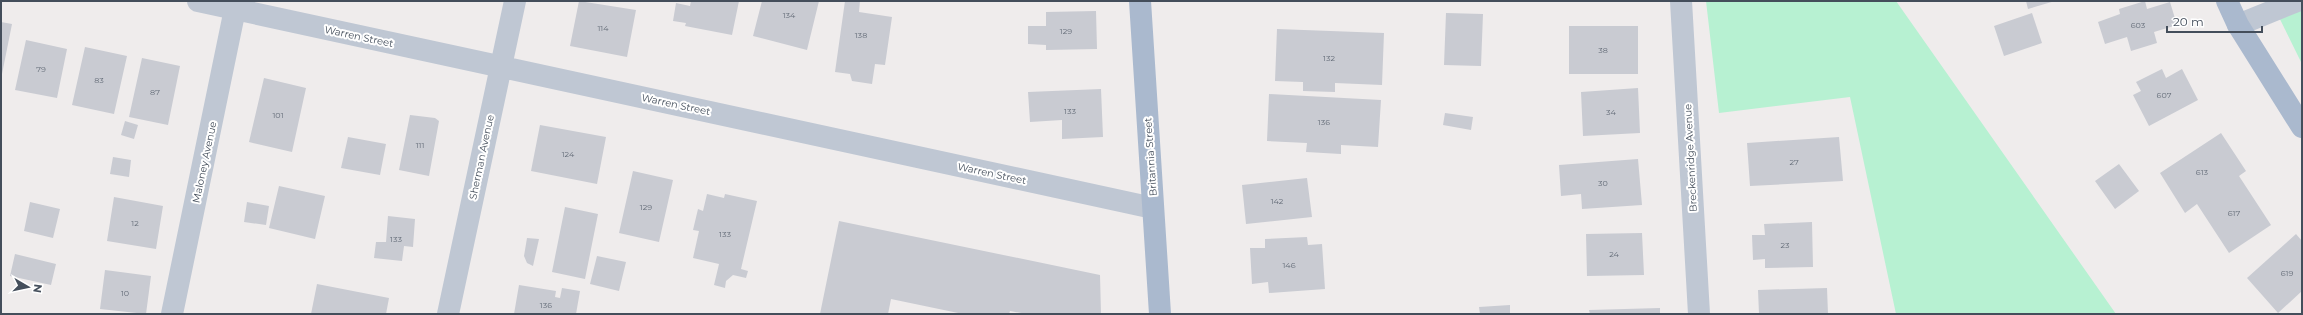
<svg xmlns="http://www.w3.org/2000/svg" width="2303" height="315" viewBox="0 0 2303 315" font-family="Montserrat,sans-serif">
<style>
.green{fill:#b7f1d2}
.building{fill:#c9cbd2}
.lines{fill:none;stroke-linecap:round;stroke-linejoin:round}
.minor{stroke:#bfc7d3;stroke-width:22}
.major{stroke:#aab9ce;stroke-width:22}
.labels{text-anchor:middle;stroke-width:4;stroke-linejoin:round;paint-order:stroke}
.number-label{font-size:8px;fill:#656d79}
.street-label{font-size:10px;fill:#444e5b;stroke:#fff}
</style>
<rect width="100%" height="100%" fill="#efecec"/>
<path class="green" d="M1706 1H1896L2116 314H1896L1850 97 1719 113Z
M2271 1H2302V64Z"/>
<path class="building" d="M579 1 636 10 627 57 570 46Z
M691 1H739L732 35 685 26 686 23 673 21 676 3 690 6Z
M762 1H819L807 50 753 36Z
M845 1H860L859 12 892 17 885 65 875 64 872 84 852 81 850 74 835 72Z
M2026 1H2055L2028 9Z
M2145 1 2147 9 2170 2 2177 25 2154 32 2157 43 2131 51 2127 37 2105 44 2098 22 2120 14 2119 9Z
M1096 11 1097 49 1046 50V45L1028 44V26H1046V12Z
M1446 13 1483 14 1481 66 1444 65Z
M2032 13 2042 43 2004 56 1994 26Z
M1 22 12 24 2 74H1Z
M1569 26H1638V74H1569Z
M1277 29 1384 33 1382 85 1335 83V92L1303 91V82L1275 81Z
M26 40 67 49 57 98 15 90Z
M85 47 127 56 114 114 72 105Z
M142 58 180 66 168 125 129 117Z
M2162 69 2166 78 2182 69 2198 100 2149 126 2133 95 2141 91 2136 82Z
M264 78 306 88 292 152 249 142Z
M1638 88 1640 133 1583 136 1581 92Z
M1101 89 1103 137 1062 139V120L1030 122 1028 92Z
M1269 94 1381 100 1378 147 1341 145V154L1306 152 1307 143 1267 141Z
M1445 113 1473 117 1471 130 1443 125Z
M410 115 435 118 439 121 429 176 399 170Z
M125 121 138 125 134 139 121 135Z
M540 125 606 137 597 184 531 171Z
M2221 133 2246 171 2239 176 2271 225 2229 253 2197 204 2185 213 2160 173Z
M348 137 386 144 380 175 341 168Z
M1839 137 1843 181 1750 186 1747 143Z
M113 157 131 160 129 177 110 174Z
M1638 159 1642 205 1582 209 1581 194 1561 196 1559 165Z
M2119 164 2139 191 2115 209 2095 181Z
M633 171 673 180 659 242 619 233Z
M1307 178 1312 217 1246 224 1242 185Z
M279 186 325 196 315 239 269 228Z
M707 194 724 198 725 194 757 201 741 269 748 271 746 278 733 275 726 281 725 288 714 285 719 264 693 258 699 231 693 230 698 209 703 211Z
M114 197 163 206 156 249 107 241Z
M30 202 60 209 53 238 24 231Z
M247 202 269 206 266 225 244 222Z
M565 207 598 214 585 279 552 272Z
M388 216 415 219 413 247 404 246 402 261 374 258 376 242H386Z
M839 221 1100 275 1101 314H1027L1010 311 1009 314H963L891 299 888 314H820Z
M1812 222 1813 267 1765 268V259L1753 260 1752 235H1765L1764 224Z
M1642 233 1644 275 1587 276 1586 234Z
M2296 234 2302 241V291L2278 313 2247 278Z
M1307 237 1308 245 1322 244 1325 289 1269 293 1268 282 1252 284 1250 248H1265V239Z
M527 238 539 239 533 266 527 263 524 256Z
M15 254 56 264 51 285 10 276Z
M597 256 626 262 619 291 590 284Z
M105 270 151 276 146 314 100 309Z
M317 284 389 298 386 314H311Z
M519 285 556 291 555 297 560 298 562 288 580 291 576 314H514Z
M1827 288 1828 314H1759L1758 290Z
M1510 305V314H1480L1479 307Z
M1660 308V314H1590L1589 310Z"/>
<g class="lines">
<path class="minor" d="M198 1 1153 208
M1681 1 1699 314
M2238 25 2297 1
M172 314 235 9
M448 314 515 1"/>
<path class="major" d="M1140 1 1160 314
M2227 1 2238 25 2302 127"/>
</g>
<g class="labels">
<g class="number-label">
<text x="789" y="18">134</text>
<text x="2138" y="28">603</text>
<text x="603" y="31">114</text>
<text x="1066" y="34">129</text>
<text x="861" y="38">138</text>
<text x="1603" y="53">38</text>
<text x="1329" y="61">132</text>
<text x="41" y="72">79</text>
<text x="99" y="83">83</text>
<text x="155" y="95">87</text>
<text x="2164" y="98">607</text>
<text x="1070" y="114">133</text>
<text x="1611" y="115">34</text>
<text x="278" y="118">101</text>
<text x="1324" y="125">136</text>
<text x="420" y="148">111</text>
<text x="568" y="157">124</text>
<text x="1794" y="165">27</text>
<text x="2202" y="175">613</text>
<text x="1603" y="186">30</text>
<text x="1277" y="204">142</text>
<text x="646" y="210">129</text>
<text x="2234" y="216">617</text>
<text x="135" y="226">12</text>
<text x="725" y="237">133</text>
<text x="396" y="242">133</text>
<text x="1785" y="248">23</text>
<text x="1614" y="257">24</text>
<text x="1289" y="268">146</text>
<text x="2287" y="276">619</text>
<text x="125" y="296">10</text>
<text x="546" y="308">136</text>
</g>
<g class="street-label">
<text transform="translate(359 36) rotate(12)" y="4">Warren Street</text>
<text transform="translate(676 104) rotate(12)" y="4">Warren Street</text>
<text transform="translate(481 157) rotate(-78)" y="4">Sherman Avenue</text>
<text transform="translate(1150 157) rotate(-94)" y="4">Britannia Street</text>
<text transform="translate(1690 158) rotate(-93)" y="4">Breckenridge Avenue</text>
<text transform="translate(204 162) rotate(-78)" y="4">Maloney Avenue</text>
<text transform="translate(992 173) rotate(12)" y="4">Warren Street</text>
</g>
</g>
<rect width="2303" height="315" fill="none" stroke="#444e5b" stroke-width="4"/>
<g transform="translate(28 287) rotate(99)" stroke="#ffffff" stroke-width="3" paint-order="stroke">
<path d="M0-3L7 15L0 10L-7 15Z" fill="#444e5b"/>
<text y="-6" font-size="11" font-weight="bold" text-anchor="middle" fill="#444e5b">N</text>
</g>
<path d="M2167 26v6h95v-6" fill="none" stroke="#444e5b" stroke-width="2"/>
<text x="2173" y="26" font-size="12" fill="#444e5b" stroke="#ffffff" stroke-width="3" paint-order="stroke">20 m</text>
</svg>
